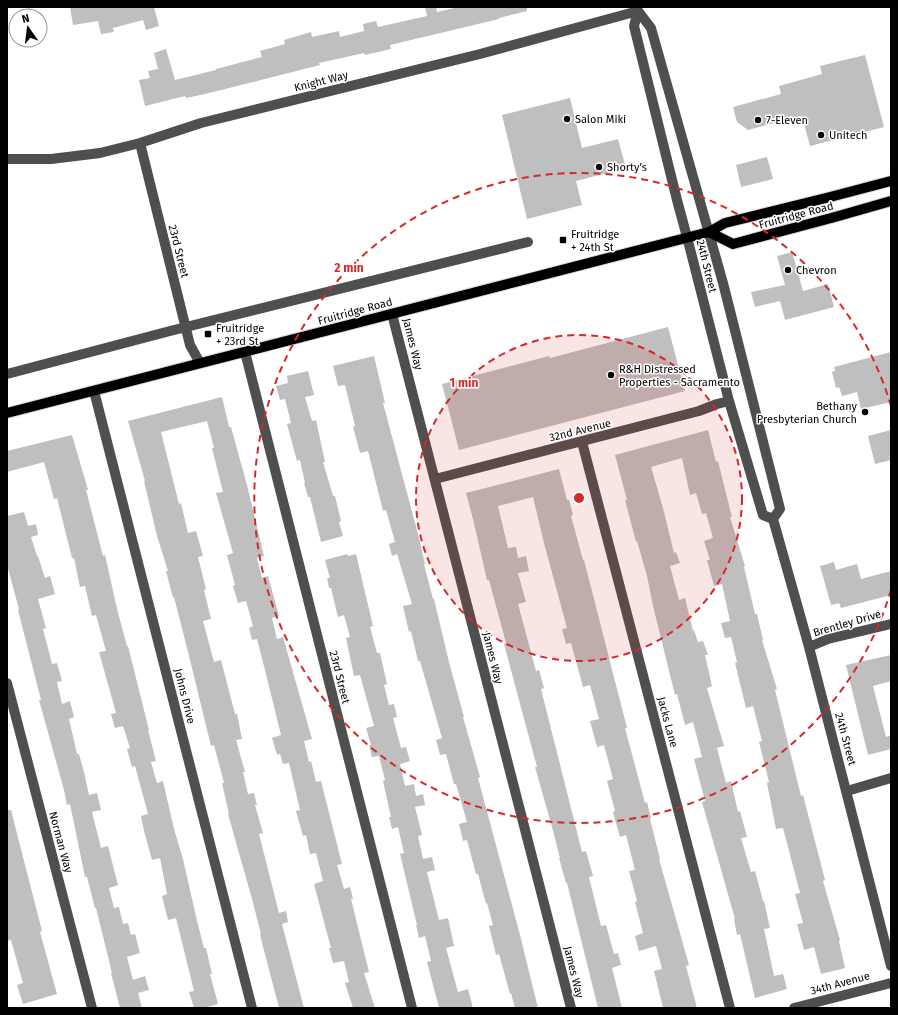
<svg xmlns="http://www.w3.org/2000/svg" width="898" height="1015" viewBox="0 0 898 1015" font-family="'Fira Sans',sans-serif">
<style>
.building{fill:#bfbfbf}
.lines{fill:none;stroke-linecap:round;stroke-linejoin:round}
.major-casing{stroke:#dbdbdb;stroke-width:12}
.minor{stroke:#4f4f4f;stroke-width:10}
.major{stroke:#000;stroke-width:10}
.ring{fill:none;stroke:#d62828;stroke-width:2;stroke-dasharray:7 5}
.poi-dot{fill:#000;stroke:#fff;stroke-width:1.5}
.labels{text-anchor:middle;stroke-width:3;stroke-linejoin:round;paint-order:stroke}
.street-label{font-size:11px;fill:#000;stroke:#fff}
.poi-label{font-size:11px;fill:#000;stroke:#fff;text-anchor:start}
.centre{fill:#d62828;stroke:#fff;stroke-width:2}
.ring-label{font-size:12px;text-anchor:middle;font-weight:bold;fill:#d62828;stroke:#fff;stroke-width:3;stroke-linejoin:round;paint-order:stroke}
</style>
<rect width="100%" height="100%" fill="#fff"/>
<path class="building" d="M70 7H154L159 26 146 30 143 20 113 28 114 32 101 34 98 21 73 25Z
M425 7H436L437 12 459 7H527V11L499 18V19L390 45 391 49 365 55 364 53 319 63 320 65 205 94 186 98 185 96 145 106 139 80 150 78 148 71 158 69 154 53 166 49 175 80 216 70V69L262 57 260 51 285 44 284 40 311 32 312 37 339 31 340 37 364 31 363 24 376 21 378 27 427 16Z
M865 55 884 127 810 146 802 116 748 130 737 122 733 107 781 94 779 86 822 74 820 66Z
M570 98 582 148 618 139 626 168 576 181 582 205 527 219 502 115Z
M767 157 773 179 741 187 736 165Z
M792 252 803 291 828 284 834 307 785 320 780 301 755 307 751 292 785 285 777 256Z
M668 327 685 391 459 450 442 384 549 356 550 358Z
M891 352V402L861 409 857 392 842 396 839 387 836 388 832 372 835 371 834 367Z
M374 356 385 403H383L418 534 425 564H424L433 599H434L449 662 464 717H463L480 777 478 778 519 931 538 1008H515L511 993 510 994 499 954 496 955 489 926 493 925 487 903 486 904 478 874H476L467 840 463 841 459 824 467 822 456 784H454L446 754 440 755 436 740 442 738 420 661H418L411 631 409 632 403 606 412 604 397 554 392 556 389 544 395 542 386 510 383 511 368 451 360 453 353 427 355 426 345 385 338 386 333 366Z
M308 371 314 395 305 397 312 421 316 420 325 462H323L333 496H335L341 521 339 522 343 536 321 542 310 497H308L304 483H305L300 460 297 461 287 424 291 423 285 399 280 400 276 386 288 383 287 376Z
M222 397 229 427H231L247 485 264 556 257 558 262 578 268 576 279 616 272 618 277 639 283 637 312 739 304 741 309 762 311 761 316 782 321 781 342 864 337 865 344 889 350 887 353 899H351L369 972 364 973 375 1008H353L345 983 349 982 344 961 333 963 329 948H331L314 884 323 881 316 853 310 854 306 835 303 836 296 811 300 810 289 763 283 764 280 754 277 755 272 738 281 735 266 674 257 639 252 640 249 628 253 626 246 601 238 603 233 586 235 585 227 555 233 553 216 493 223 492 212 448H214L207 421 161 432 179 504 181 503 188 533 196 531 203 556 198 557 206 589 204 590 211 619 203 621 214 662 221 660 235 714H237L242 739 236 740 245 772H243L248 794 254 793 257 805H255L263 833 259 834 279 913 286 911 288 922 282 924 304 1008H279L260 935 261 934 252 899 228 814H229L222 783H224L214 745 211 746 189 656 174 597 173 598 166 571H168L157 536 144 481H145L128 421Z
M708 430 716 462 718 461 732 517H730L745 566 744 567 755 614H757L763 640H762L777 689 775 690 801 796 803 795 825 880 823 881 840 940 839 941 845 968 821 974 814 947 804 950 797 924 803 923 795 894 800 893 783 828 776 829 767 783 769 782 759 742 762 741 753 706 746 708 735 663 737 662 731 637 725 638 721 623 730 621 722 584 714 586 707 560H710L704 541 713 538 706 513 702 514 696 493 690 495 682 458 651 467 663 508 674 553 676 552 680 563 670 566 679 600 685 598 693 631 694 630 698 642 703 641 708 655H705L712 686 707 688 724 746 717 748 726 783 731 781 738 812 740 811 747 837 741 838 751 872 755 871 763 901H764L770 928 764 929 774 976 783 974 787 989 755 998 740 934 737 935 734 919H735L702 802 705 801 694 759 702 757 693 722 685 725 677 694 675 695 653 606 647 576 637 541 636 542 625 500H627L615 455Z
M891 430V460L875 464 868 436Z
M72 435 88 490H86L103 556 105 555 118 613 127 646H128L149 730H148L156 761 151 762 157 783 163 781 174 829 183 859 197 921 204 948H206L212 974H210L218 1004 204 1008H194L189 992 194 991 176 918 168 920 162 896 167 894 160 858 152 860 144 831 141 816 148 814 135 766 132 767 127 749 130 748 123 726 115 728 111 714 116 713 99 652 106 651 96 615 92 616 85 586 80 587 74 558H72L57 498 54 499 44 462 7 472V451Z
M559 469 567 500H569L573 515 571 516 583 560H584L627 728H625L645 803 647 802 651 818 650 819 660 859H659L689 965 686 966 697 1008H663L654 971 662 969 656 946 639 951 635 936 643 933 635 902 637 901 629 871 635 870 626 835 620 837 613 812 615 811 607 781 613 779 604 745 597 747 590 721 599 719 590 685 583 687 571 643 566 644 562 629 567 628 544 543 533 497 498 506 508 548 516 547 518 558 526 556 529 571 518 573 526 602 518 604 536 671 539 670 544 688 541 689 582 852 586 851 593 876 589 877 601 926 606 925 614 954 618 953 621 965 612 968 622 1008H598L567 883H566L559 858H560L552 827 535 767H537L504 644 506 643 489 580H487L473 519 466 493Z
M24 512 28 526 36 524 38 535 31 537 37 556H38L45 578 50 576 55 594 38 599 46 628 43 629 52 664 57 663 62 681 57 682 62 704 70 701 74 717 69 719 77 754H79L84 772 89 795 97 793 101 810 92 812 101 848 108 846 118 885 109 888 114 908 119 907 123 924 128 923 131 935 135 934 140 953 127 957 133 980 145 976 149 990 138 993 142 1008H120L111 973H112L96 908H95L87 877H85L70 804 67 805 64 790 39 700H41L18 610 19 609 7 565V516Z
M347 554 348 556 356 554 373 626 370 627 377 653H380L387 684 384 685 389 705 394 704 397 717 393 718 401 748 406 747 410 761 400 764 405 786 414 784 416 796 423 794 425 805 415 807 422 835 418 836 423 859 432 857 435 870 427 872 439 920 448 918 454 946 446 948 458 992 468 989 473 1008H439L427 962 431 961 425 936 419 938 416 925H417L400 854 404 853 398 827 392 829 389 817H391L383 781 385 780 379 756 372 757 369 745H371L366 728 374 726 360 675 354 676 346 638 350 637 344 615 338 617 331 588H329L327 578H330L325 560Z
M834 562 836 570 857 564 861 579 891 571V595L841 608 839 603 831 605 820 566Z
M891 655V681L873 686 886 737 891 735V749L868 755 846 665Z
M7 810H11L42 931 40 932 57 994 23 1004 17 985 23 983 11 940 7 941Z"/>
<g class="lines">
<defs>
<path id="major" d="M709 232 733 244 835 217 891 201
M7 413 709 232 725 223 830 197 891 181"/>
</defs>
<use href="#major" class="major-casing"/>
<path class="minor" d="M637 7 638 11 651 28 723 283 780 509 773 519
M638 11 634 26 677 200 687 237 729 401 763 515 773 519
M140 143 190 345 200 363
M7 159H51L100 153 140 143 201 123 480 54 638 11
M392 314 571 1008
M245 352 412 1008
M7 374 170 331 528 242
M94 391 252 1008
M582 442 730 1008
M435 479 699 411 717 404 729 401
M773 519 809 647 891 966
M809 647 828 639 891 624
M7 683 92 1008
M847 791 891 778
M794 1008 891 983"/>
<use href="#major" class="major"/>
</g>
<circle cx="579" cy="498" r="163" fill="#d62828" fill-opacity=".12"/>
<g class="ring">
<circle cx="579" cy="498" r="163"/>
<path d="M891 590A325 325 0 1 1 891 406"/>
</g>
<g class="poi-dot">
<circle cx="567" cy="119" r="4"/>
<circle cx="758" cy="120" r="4"/>
<circle cx="821" cy="135" r="4"/>
<circle cx="599" cy="167" r="4"/>
<rect x="559" y="236" width="8" height="8" rx="2"/>
<circle cx="788" cy="270" r="4"/>
<rect x="204" y="330" width="8" height="8" rx="2"/>
<circle cx="611" cy="375" r="4"/>
<circle cx="865" cy="412" r="4"/>
</g>
<g class="labels">
<g class="street-label">
<text transform="translate(321 81) rotate(-14)" y="4">Knight Way</text>
<text transform="translate(796 215) rotate(-15)" y="4">Fruitridge Road</text>
<text transform="translate(179 251) rotate(76)" y="4">23rd Street</text>
<text transform="translate(707 266) rotate(76)" y="4">24th Street</text>
<text transform="translate(355 311) rotate(-15)" y="4">Fruitridge Road</text>
<text transform="translate(413 344) rotate(76)" y="4">James Way</text>
<text transform="translate(580 430) rotate(-14)" y="4">32nd Avenue</text>
<text transform="translate(847 623) rotate(-16)" y="4">Brentley Drive</text>
<text transform="translate(493 658) rotate(76)" y="4">James Way</text>
<text transform="translate(340 677) rotate(76)" y="4">23rd Street</text>
<text transform="translate(185 696) rotate(76)" y="4">Johns Drive</text>
<text transform="translate(668 722) rotate(75)" y="4">Jacks Lane</text>
<text transform="translate(846 739) rotate(75)" y="4">24th Street</text>
<text transform="translate(61 842) rotate(75)" y="4">Norman Way</text>
<text transform="translate(574 972) rotate(76)" y="4">James Way</text>
<text transform="translate(840 983) rotate(-15)" y="4">34th Avenue</text>
</g>
<g class="poi-label">
<text x="575" y="123">Salon Miki</text>
<text x="766" y="124">7-Eleven</text>
<text x="829" y="139">Unitech</text>
<text x="607" y="171">Shorty’s</text>
<text x="571" y="238">Fruitridge<tspan x="571" dy="13">+ 24th St</tspan></text>
<text x="796" y="274">Chevron</text>
<text x="216" y="332">Fruitridge<tspan x="216" dy="13">+ 23rd St</tspan></text>
<text x="619" y="373">R&amp;H Distressed<tspan x="619" dy="13">Properties - Sacramento</tspan></text>
<text x="857" y="410" text-anchor="end">Bethany<tspan x="857" dy="13">Presbyterian Church</tspan></text>
</g>
</g>
<circle cx="579" cy="498" r="6" class="centre"/>
<g class="ring-label">
<text x="349" y="272">2 min</text>
<text x="464" y="387">1 min</text>
</g>
<rect width="898" height="1015" fill="none" stroke="#000000" stroke-width="16"/>
<g transform="translate(28 28) rotate(346)"><circle r="19" fill="#ffffff" stroke="#999999"/>
<path d="M0-3L7 15L0 10L-7 15Z" fill="#000000"/>
<text y="-6" font-size="11" font-weight="bold" text-anchor="middle" fill="#000000">N</text>
</g>
</svg>
